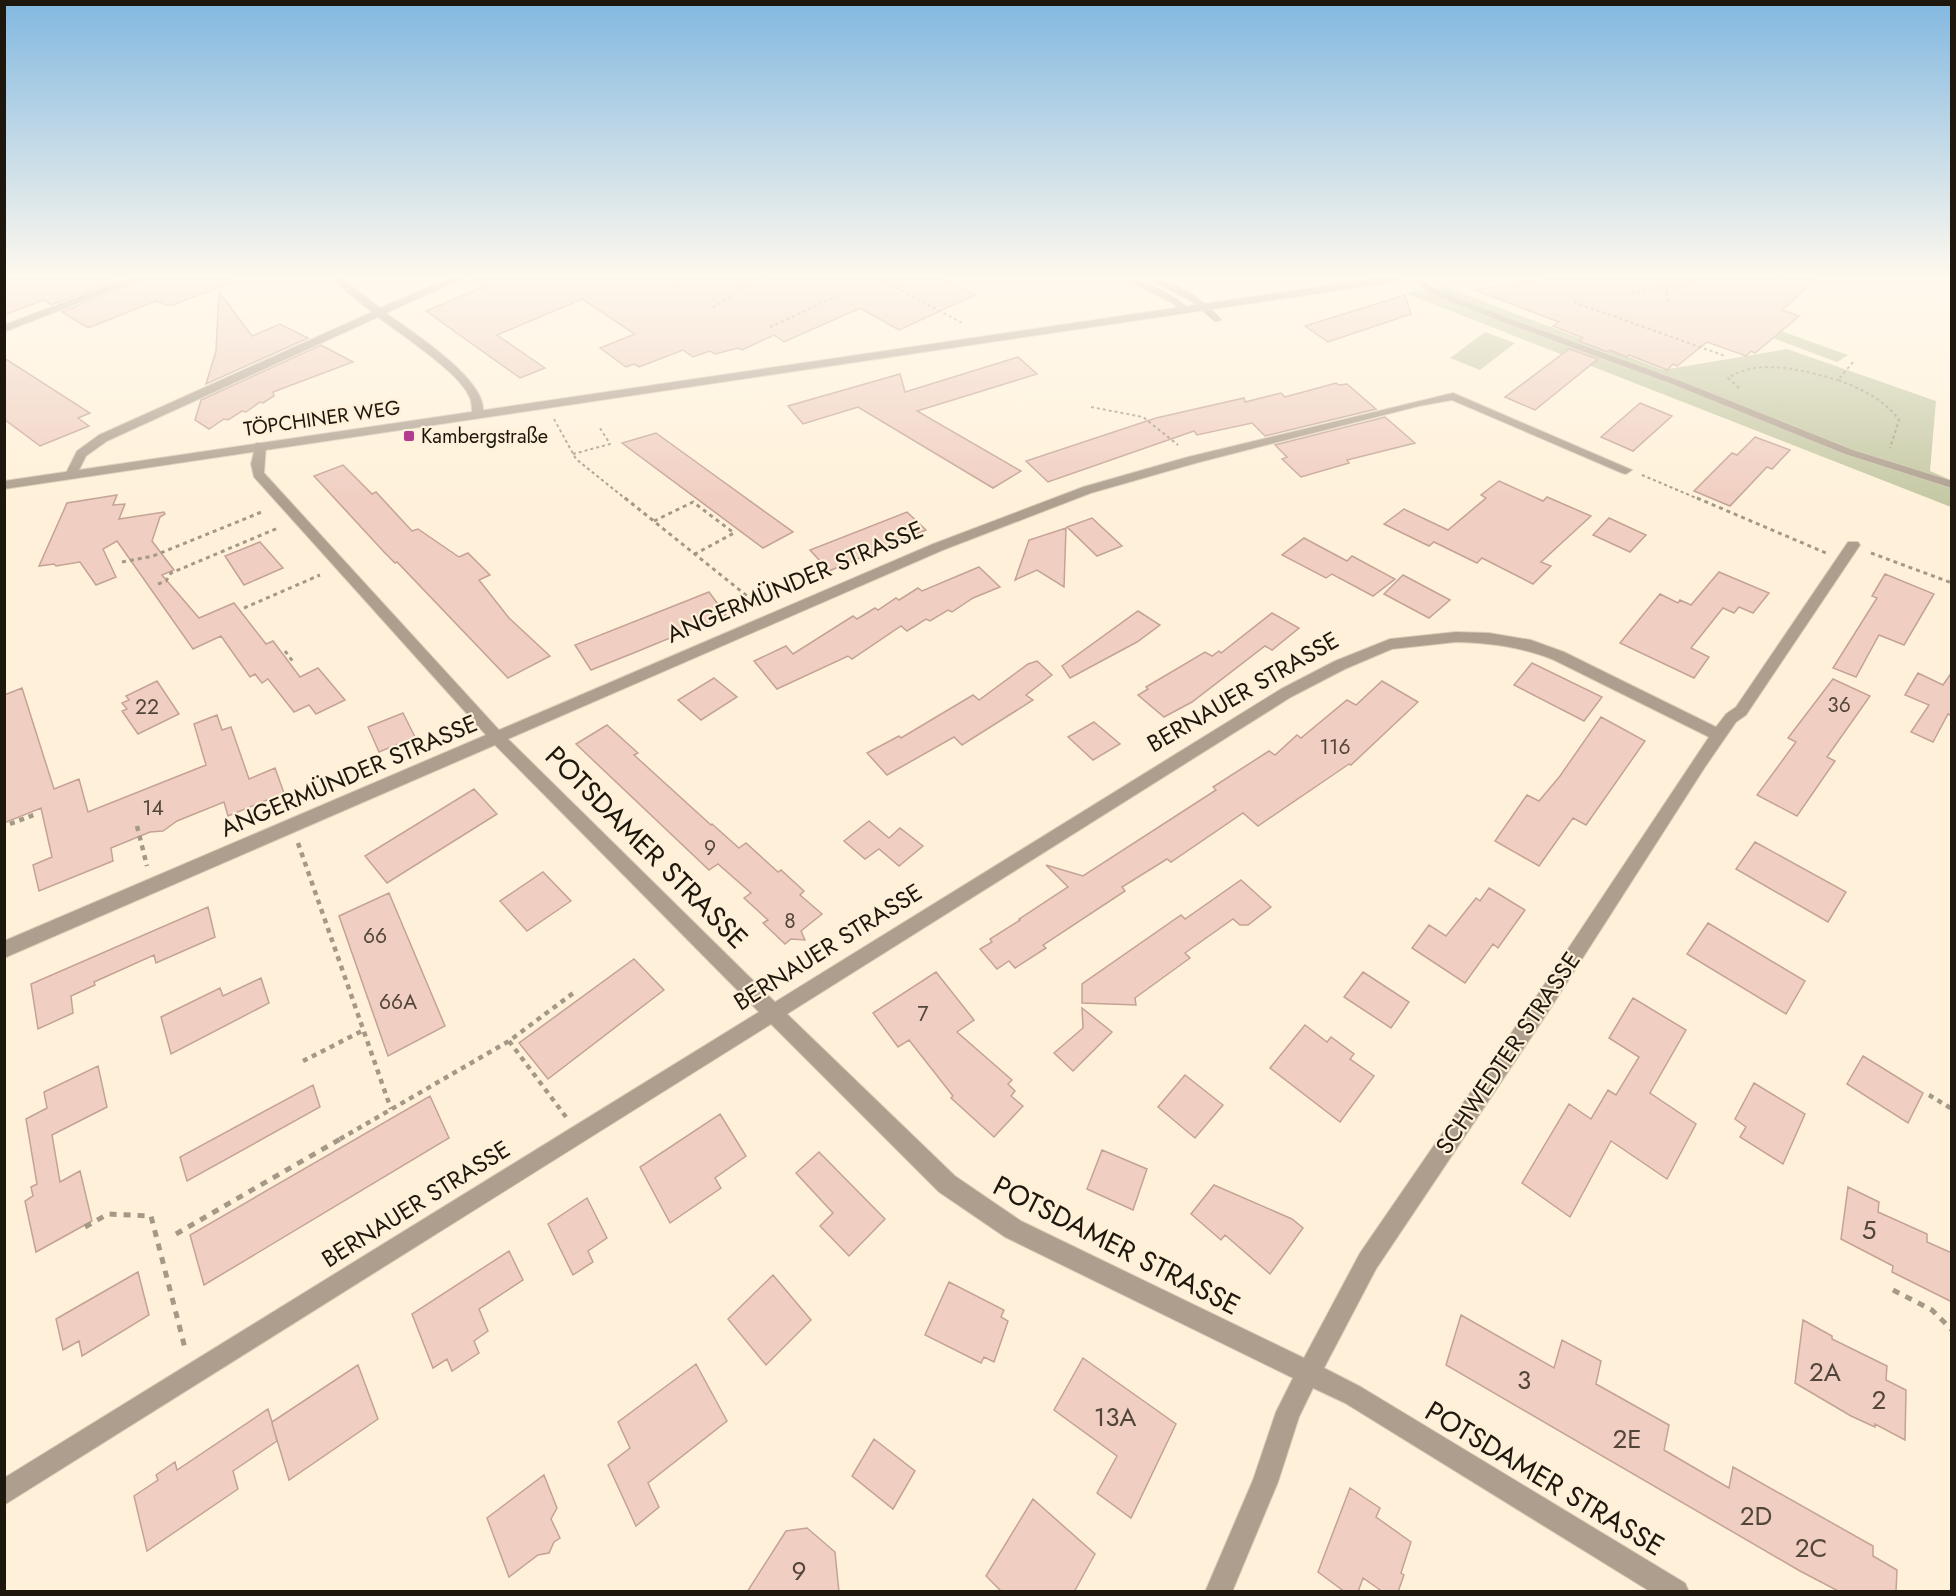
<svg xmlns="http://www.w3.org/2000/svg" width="1956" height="1596" viewBox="0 0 1956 1596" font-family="Jost,sans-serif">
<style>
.green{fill:#c4c8a4}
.building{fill:#f0cec1;stroke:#c4a396;stroke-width:1.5}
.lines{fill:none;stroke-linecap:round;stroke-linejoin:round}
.service-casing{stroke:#dbceb8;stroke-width:1}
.minor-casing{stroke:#dbceb8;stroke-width:2}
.tertiary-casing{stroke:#dbceb8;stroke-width:2}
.path-far3{stroke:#a49987;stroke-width:2;stroke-dasharray:3 3;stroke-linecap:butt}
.path-far2{stroke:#a49987;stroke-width:3;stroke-dasharray:4 4;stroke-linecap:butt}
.path-far1{stroke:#a49987;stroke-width:4.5;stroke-dasharray:5 5;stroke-linecap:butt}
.path{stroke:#a49987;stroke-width:5;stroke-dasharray:7 7;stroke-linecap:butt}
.service{fill:#ad9e8e;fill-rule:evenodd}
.minor{fill:#ad9e8e;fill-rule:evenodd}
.tertiary{fill:#ad9e8e;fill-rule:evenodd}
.poi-dot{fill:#b33b90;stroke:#fff1d9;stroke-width:2}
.labels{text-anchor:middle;stroke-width:4.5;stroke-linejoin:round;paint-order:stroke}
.far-street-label{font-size:20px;fill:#1d170d;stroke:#fff1d9}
.far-poi-label{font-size:20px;fill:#1d170d;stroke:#fff1d9;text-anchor:start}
.number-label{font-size:21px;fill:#52453a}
.street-label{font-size:24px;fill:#1d170d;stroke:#fff1d9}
.near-number-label{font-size:26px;fill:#52453a}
.near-street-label{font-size:28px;fill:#1d170d;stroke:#fff1d9}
</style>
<rect width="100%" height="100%" fill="#fff1d9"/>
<path class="green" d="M1445 287 1663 370 1787 349 1936 401 1930 471 1951 480V507L1405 293Z
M1730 313 1848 355 1837 362 1770 337Z
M1485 332 1515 343 1480 370 1450 358Z"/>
<path class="building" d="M4 279H118L51 305 44 300 4 315Z
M142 279H234L235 281 173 305H166L156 301 88 328 62 312Z
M473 279H944L975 295 899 330 860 308 784 342 774 335 742 350 738 348 715 354 710 351 693 357 683 350 639 367 634 364 626 367 600 348 635 334 582 299 497 335 545 368 520 378 426 311 483 287Z
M1543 279H1817L1782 310 1799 316 1755 353 1751 351 1746 356 1707 342 1677 366 1673 364 1667 370 1629 355 1627 357 1610 350 1608 352 1579 341 1583 338 1553 326 1559 322 1475 290Z
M219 292 252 336 280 324 308 338 206 384 216 351Z
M1405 295 1411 314 1328 342 1305 326Z
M321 345 353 362 273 392 274 396 263 403 260 402 246 412 242 411 228 420 224 419 209 429 195 420 201 400Z
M1569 349 1598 359 1535 410 1505 397Z
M1018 357 1037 374 917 411 1021 471 993 488 858 407 803 424 788 406 900 374 905 392Z
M4 358 90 413 78 418 89 426 40 446 4 419Z
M1336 383 1339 385 1347 384 1376 409 1265 436 1252 423 1197 435 1194 431 1048 482 1026 461 1156 418 1244 398 1245 402 1281 393 1285 397Z
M1640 403 1672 416 1633 451 1601 437Z
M1385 417 1415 443 1347 460 1349 463 1301 477 1282 459 1287 457 1275 445Z
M656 433 793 532 763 548 622 443Z
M1755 437 1790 450 1772 469 1767 467 1730 506 1694 491 1732 453 1737 455Z
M343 465 372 494 376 492 412 531 418 529 459 557 468 553 490 575 479 580 509 618 550 656 508 678 397 562 395 563 384 552 314 476Z
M1499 481 1543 501 1547 497 1591 516 1541 562 1551 566 1533 584 1482 558 1477 563 1434 542 1429 546 1384 524 1404 509 1448 530 1486 498 1481 495Z
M117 495 113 505 125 504 119 519 164 512 165 514 160 517 152 541 174 570 162 575 199 618 234 603 266 644 273 641 300 677 318 668 345 700 316 714 309 705 294 712 268 679 262 683 255 674 250 677 221 636 193 649 117 541 103 549 116 577 96 585 80 562 56 566 54 564 39 566 67 503Z
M907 512 926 530 829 571 810 550Z
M1092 518 1122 546 1097 556 1067 527Z
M1609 518 1646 535 1630 552 1593 535Z
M1066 528 1064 587 1037 570 1015 580 1029 540Z
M1304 538 1347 561 1352 556 1395 579 1373 596 1332 574 1326 578 1282 555Z
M260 542 283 568 244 585 225 556Z
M979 567 1000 587 973 598 952 612 948 610 930 621 926 619 907 631 901 626 852 659 848 656 777 689 754 661 786 646 793 654 853 616 857 619 875 608 878 610 896 598 899 600 918 588 922 591Z
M1719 572 1769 593 1753 613 1739 607 1734 613 1723 608 1691 648 1709 657 1694 678 1620 643 1660 594 1678 603 1680 600 1691 605Z
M1885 574 1934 594 1904 645 1879 635 1856 677 1833 668 1877 598 1872 596Z
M1403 575 1450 600 1429 618 1384 594Z
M709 592 726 615 636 652 591 670 575 645Z
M1138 611 1160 625 1137 642 1070 678 1062 666Z
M1272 613 1299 628 1272 650 1265 646 1192 702 1164 717 1138 695 1148 689 1146 687 1205 652 1212 656 1219 651 1221 653Z
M1037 661 1052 675 1026 695 1033 700 962 745 954 737 887 775 867 753 899 736 901 738 973 695 979 700 1028 664Z
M1532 663 1602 697 1584 721 1514 685Z
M1952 672V716L1948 714 1933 742 1911 732 1929 705 1905 695 1918 673 1943 685Z
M714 678 737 697 701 720 678 700Z
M1833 679 1870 696 1827 757 1835 761 1797 816 1757 795 1796 742 1788 738Z
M157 681 179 714 138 734 122 711 127 709 122 703 129 700 126 696Z
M1382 681 1418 702 1351 765 1349 764 1258 826 1243 813 1171 862 1167 859 1122 887 1125 891 1043 945 1046 948 1015 968 1009 961 997 969 980 949 992 942 990 939 1020 920 1019 919 1068 887 1046 865 1083 876 1216 790 1213 787 1269 751 1275 755 1297 735 1301 738 1347 700 1356 705Z
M22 688 54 789 79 779 88 812 206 765 194 724 217 715 222 730 231 727 249 779 275 768 284 793 228 816 224 802 177 821 163 831 150 832 111 848 113 861 39 891 33 865 52 857 41 808 4 823V695Z
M403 713 415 737 379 752 368 727Z
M1601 717 1645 741 1586 825 1573 818 1539 866 1495 841 1527 795 1539 801 1560 776Z
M1094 722 1120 744 1093 760 1068 737Z
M607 725 638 753 634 755 711 825 712 824 739 848 746 843 778 872 781 870 804 891 800 895 822 914 801 931 805 940 791 939 785 944 763 923 768 920 744 898 751 893 718 864 709 870 576 744Z
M474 789 497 814 387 883 365 856Z
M869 821 889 838 900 828 923 846 899 866 879 849 865 859 844 841Z
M1755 842 1846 892 1828 922 1736 869Z
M543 872 571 901 527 931 500 901Z
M1241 880 1271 907 1248 925H1240L1233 919 1185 953 1190 958 1135 998 1136 1005 1082 1003V984L1181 915 1185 919Z
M1489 888 1525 910 1498 948 1493 944 1465 983 1412 948 1429 925 1446 936 1476 898 1480 901Z
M389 893 445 1026 388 1056 339 916Z
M208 907 215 937 156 963 154 955 94 982 95 985 71 996 73 1013 38 1029 31 984Z
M1708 923 1805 981 1786 1014 1687 954Z
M634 959 664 990 548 1079 519 1043Z
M936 972 974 1020 957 1032 1012 1080 1008 1084 1015 1091 1011 1096 1023 1106 994 1137 951 1098 953 1096 909 1040 898 1047 873 1013Z
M1363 972 1409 1002 1391 1028 1344 997Z
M261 978 269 1003 171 1054 161 1017 220 988 223 996Z
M1633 998 1686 1030 1650 1093 1696 1124 1667 1179 1611 1141 1570 1217 1522 1183 1569 1104 1591 1119 1608 1090 1616 1095 1639 1057 1609 1038Z
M1082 1008 1112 1032 1073 1071 1054 1053 1083 1028Z
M1305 1025 1327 1042 1331 1037 1354 1054 1350 1059 1374 1076 1340 1122 1270 1068Z
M1863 1056 1923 1093 1908 1123 1847 1084Z
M98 1066 107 1107 52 1135 60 1182 80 1171 92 1221 36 1252 25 1201 33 1196 31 1187 37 1184 26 1119 47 1108 44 1092Z
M1185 1075 1223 1105 1195 1138 1158 1107Z
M1754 1083 1805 1114 1783 1164 1740 1137 1746 1127 1735 1119Z
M313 1085 320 1107 187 1181 180 1157Z
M430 1096 449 1138 204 1285 190 1235Z
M720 1114 746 1156 715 1178 721 1188 670 1223 640 1167Z
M1102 1150 1147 1169 1133 1210 1087 1189Z
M819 1152 885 1219 849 1256 820 1226 833 1213 796 1173Z
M1214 1185 1292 1219 1303 1228 1270 1274 1225 1235 1221 1240 1191 1214Z
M1848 1187 1879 1202 1878 1212 1927 1234V1242L1952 1253V1302L1892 1272 1893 1266 1841 1239Z
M587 1198 607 1238 588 1251 593 1262 573 1275 548 1224Z
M509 1251 523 1280 479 1309 488 1331 474 1341 479 1353 452 1371 447 1359 433 1368 412 1314Z
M138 1272 149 1315 82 1356 79 1341 63 1350 56 1319Z
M773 1275 811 1320 766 1365 728 1319Z
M949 1282 1004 1310 1001 1317 1008 1321 994 1362 984 1357 981 1363 925 1335Z
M1461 1315 1554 1368 1562 1340 1601 1361 1596 1384 1669 1425 1664 1450 1729 1488 1733 1467 1873 1546V1556L1897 1570 1896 1592H1840L1800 1571 1446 1365Z
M1803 1320 1832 1336V1339L1887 1366 1886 1380 1906 1390 1905 1440 1875 1424V1427L1851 1416 1795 1383Z
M1083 1358 1176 1424 1131 1518 1097 1493 1117 1456 1054 1410Z
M696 1364 727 1421 648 1483 659 1507 636 1526 608 1465 630 1448 618 1422Z
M358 1365 378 1419 289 1480 272 1423 277 1441 233 1471 238 1489 147 1551 134 1496 158 1480 156 1475 175 1462 177 1470 268 1409 272 1422Z
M874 1439 915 1471 893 1509 852 1476Z
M544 1475 557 1508 551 1519 560 1538 554 1542 549 1553 538 1555 509 1577 487 1518Z
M1350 1488 1380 1508 1376 1517 1411 1542 1401 1573 1404 1575 1398 1592H1383L1363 1578 1358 1592H1345L1318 1572Z
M1033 1499 1095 1554 1074 1592H1002L986 1576Z
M807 1528 835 1552 839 1592H747L786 1531Z"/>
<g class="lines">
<defs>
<path id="service" d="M1122 279C1144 279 1175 294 1190 310L1183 312 1172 303Z
M1148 279C1175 279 1205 300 1222 320L1215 322 1192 302Z
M1411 279H1421L1435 289 1503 316 1678 380 1853 450 1952 481V488L1845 454 1672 384 1497 320 1429 293Z"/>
<path id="minor" d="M125 279H140L4 332V325Z
M331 279H343L380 308 448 279H462L386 313C410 331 494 383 482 416L478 418 472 414C472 408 472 401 469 396 459 372 400 334 378 317L107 441 86 456 75 478H67L65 475 77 451 99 435 372 312Z
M1453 393 1632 470 1626 474 1622 473 1452 400 1419 406 1196 463 1091 493 943 550 508 739 775 1002 1281 689 1335 661 1390 639 1456 632 1489 633 1531 640 1564 652 1716 727 1726 714 1736 707 1848 542H1858L1860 545 1858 548 1746 715 1736 722 1705 767 1550 1009 1376 1269 1324 1368 1361 1387 1685 1583 1689 1592H1651L1345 1403 1313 1388 1299 1417 1278 1482 1232 1592H1205L1253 1480 1276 1412 1293 1378 1005 1237 939 1192 771 1024 4 1505V1478L759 1012 495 745 4 958V941L486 735 254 477 251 464 256 443H264L266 446 264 473 499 730 933 544 1083 487 1188 457ZM1456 642C1491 643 1522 647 1554 660L1709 737 1536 997 1360 1253 1304 1358 1021 1221 955 1176 787 1014 1291 697 1345 669 1392 649Z"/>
<path id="tertiary" d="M1372 279H1399L1394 282 4 489V481Z"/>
</defs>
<use href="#service" class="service-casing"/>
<use href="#minor" class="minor-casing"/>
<use href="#tertiary" class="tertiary-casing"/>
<path class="path-far3" d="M880 279 964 324
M671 284 678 279
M1631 293 1669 287
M1574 302 1725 356
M1669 302 1666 290 1701 279
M713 308 755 279
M770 327 833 298
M1853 362 1838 380C1861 389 1884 399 1899 420L1890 448
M1739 388 1728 378C1760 357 1804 371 1838 380
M1091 407 1143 417 1178 445
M554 419 576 459 627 500
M573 454 610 444 600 428
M1642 475 1701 500"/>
<path class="path-far2" d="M625 498 757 604
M1697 498 1826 553
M654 521 693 502 734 533 695 554
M1871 553 1952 583
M122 562 153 556 264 511
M158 584 166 581 171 573 278 528
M244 608 320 575
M285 651 294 663"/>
<path class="path-far1" d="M10 824 36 814
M137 826 147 866
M298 843 391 1109
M509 1041 566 1117
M303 1061 364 1030
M1929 1095 1952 1109
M340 1139 509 1041 576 991"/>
<path class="path" d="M85 1227 108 1214 151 1216 186 1352
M176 1234 342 1138
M1893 1290 1932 1310 1952 1330"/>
<use href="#service" class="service"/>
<use href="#minor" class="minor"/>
<use href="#tertiary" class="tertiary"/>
</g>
<linearGradient id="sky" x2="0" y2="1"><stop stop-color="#82b8e0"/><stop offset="0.55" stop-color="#fff9ee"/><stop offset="1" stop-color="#fff9ee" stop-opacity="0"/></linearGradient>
<rect width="1956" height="503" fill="url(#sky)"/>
<rect class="poi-dot" x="403" y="430" width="12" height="12" rx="3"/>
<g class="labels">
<g class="far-street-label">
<text transform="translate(322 418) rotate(-8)" y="7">TÖPCHINER WEG</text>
</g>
<g class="far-poi-label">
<text x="421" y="443">Kambergstraße</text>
</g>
<g class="number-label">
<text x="1839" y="712">36</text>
<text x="147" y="714">22</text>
<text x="1335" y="754">116</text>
<text x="153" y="815">14</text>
<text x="710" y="855">9</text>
<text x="790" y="928">8</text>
<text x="375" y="943">66</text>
<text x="398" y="1009">66A</text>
<text x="923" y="1021">7</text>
</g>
<g class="street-label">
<text transform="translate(795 582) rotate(-23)" y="8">ANGERMÜNDER STRASSE</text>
<text transform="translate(1243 692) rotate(-30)" y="8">BERNAUER STRASSE</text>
<text transform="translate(349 776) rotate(-23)" y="8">ANGERMÜNDER STRASSE</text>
<text transform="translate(828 947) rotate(-32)" y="8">BERNAUER STRASSE</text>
<text transform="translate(1508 1053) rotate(-56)" y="8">SCHWEDTER STRASSE</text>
<text transform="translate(416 1204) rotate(-32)" y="8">BERNAUER STRASSE</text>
</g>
<g class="near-number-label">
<text x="1869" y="1239">5</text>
<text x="1825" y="1381">2A</text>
<text x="1524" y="1389">3</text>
<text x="1879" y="1409">2</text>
<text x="1115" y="1426">13A</text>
<text x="1627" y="1448">2E</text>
<text x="1756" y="1525">2D</text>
<text x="1811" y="1557">2C</text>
<text x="799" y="1580">9</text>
</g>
<g class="near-street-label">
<text transform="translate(647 847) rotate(45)" y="10">POTSDAMER STRASSE</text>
<text transform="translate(1117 1245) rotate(27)" y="10">POTSDAMER STRASSE</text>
<text transform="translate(1545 1478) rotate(31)" y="10">POTSDAMER STRASSE</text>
</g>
</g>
<rect width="1956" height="1596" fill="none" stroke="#1d170d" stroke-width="12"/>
</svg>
